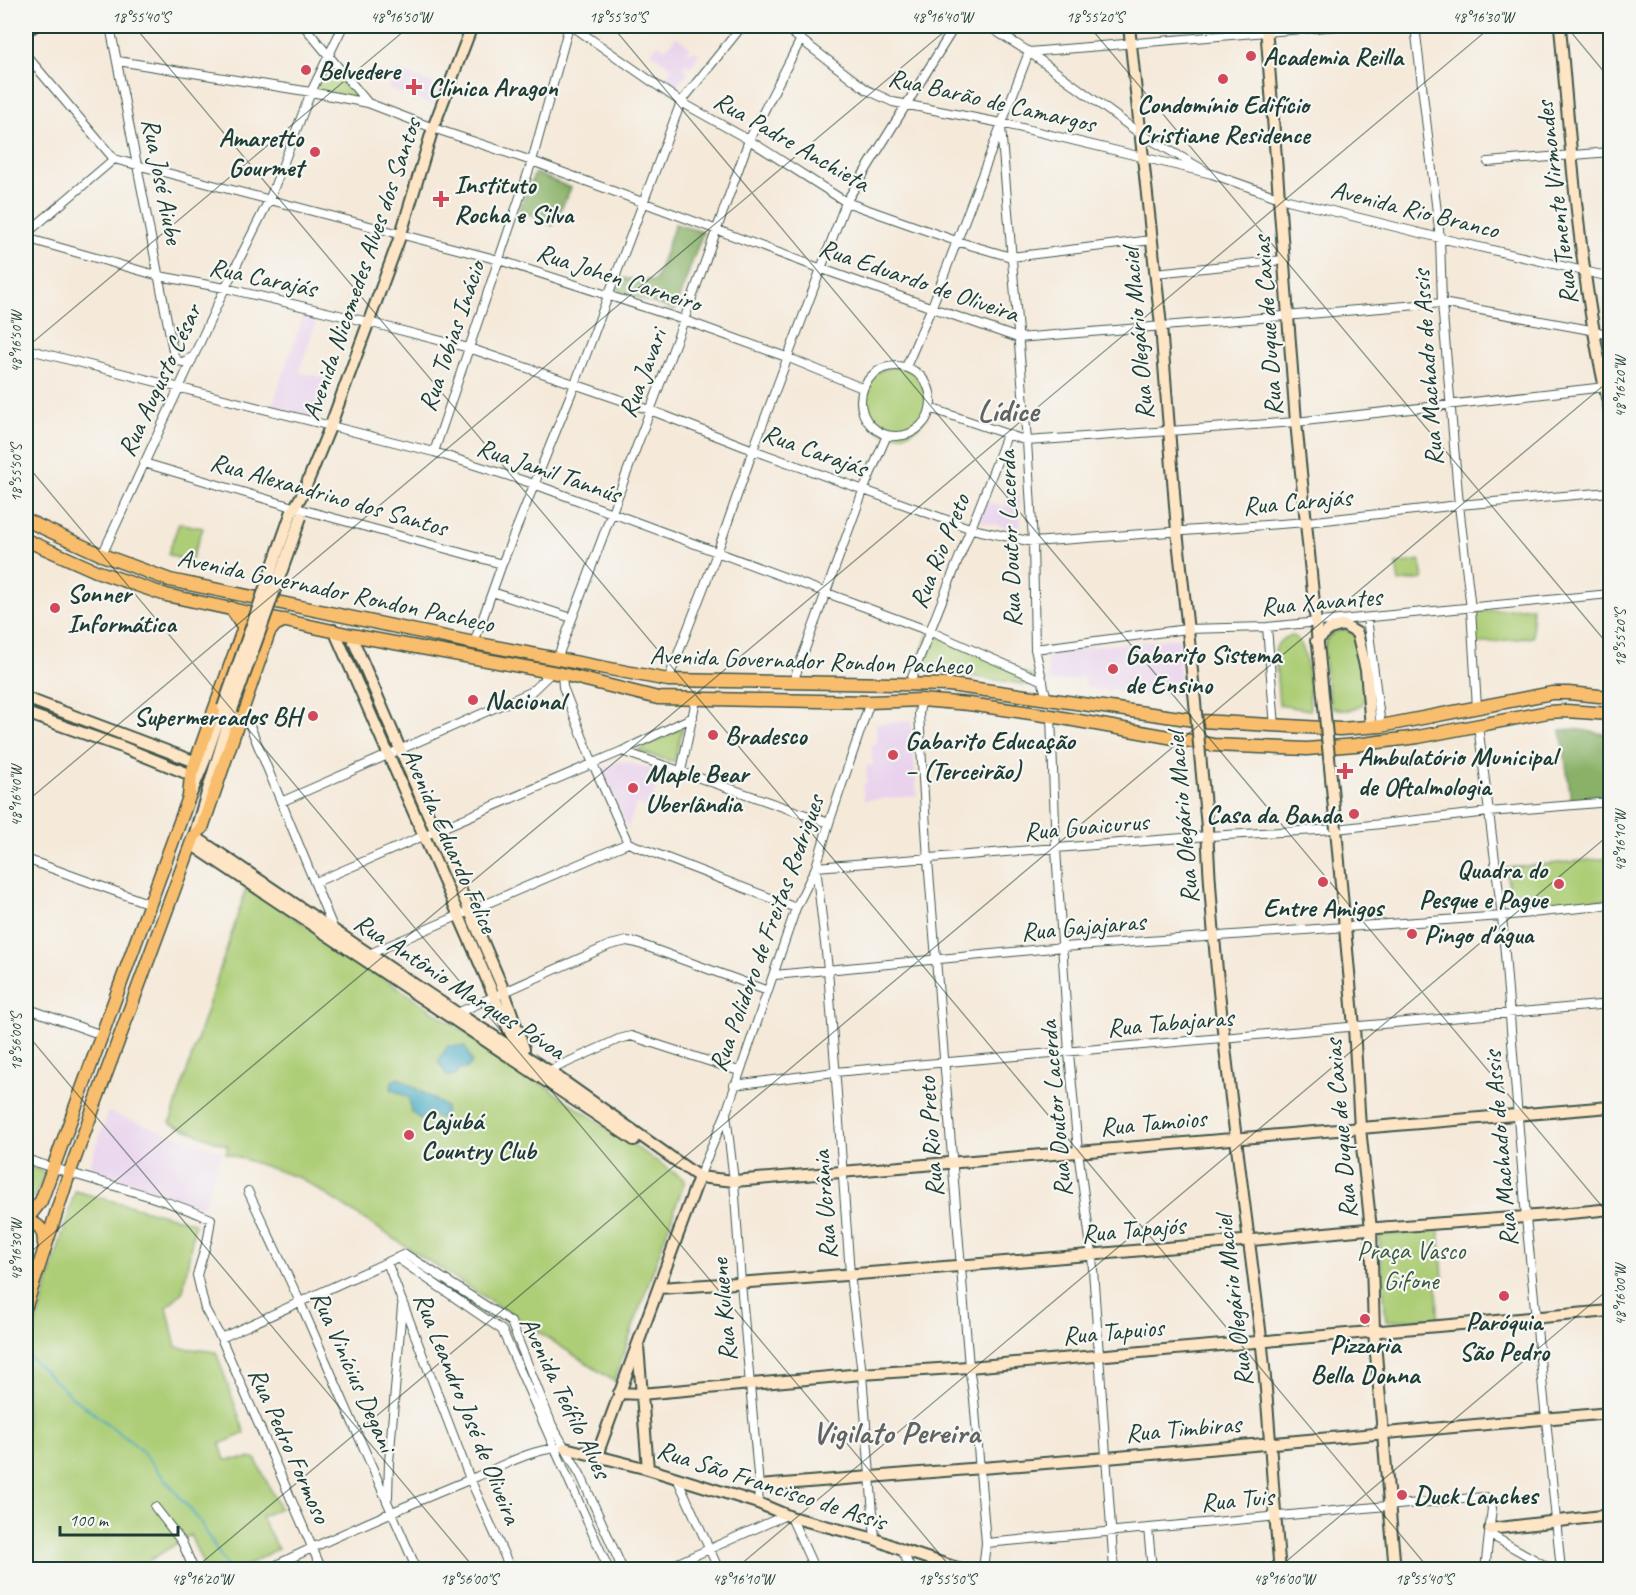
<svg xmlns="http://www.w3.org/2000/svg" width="1636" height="1595" viewBox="0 0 1636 1595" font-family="Caveat,sans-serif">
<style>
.built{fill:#e9d2ed}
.green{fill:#adce77;stroke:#668656;stroke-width:1.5}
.forest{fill:#8ab168;stroke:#54774e;stroke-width:1.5}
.water{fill:#41a8c1;stroke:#30727a;stroke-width:1.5}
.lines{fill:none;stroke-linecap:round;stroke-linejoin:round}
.stream{stroke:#41a8c1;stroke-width:2}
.street-casing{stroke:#3f574d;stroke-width:10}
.secondary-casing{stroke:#3f574d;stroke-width:14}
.primary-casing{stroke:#3f574d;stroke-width:15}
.street{stroke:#fff;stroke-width:8}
.secondary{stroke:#fde5c5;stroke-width:10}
.primary{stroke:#f9be6d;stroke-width:12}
.secondary-bridge-casing{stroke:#3f574d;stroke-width:14;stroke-linecap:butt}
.secondary-bridge{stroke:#fde5c5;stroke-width:10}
.ticks{fill:none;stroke:#1f3d34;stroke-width:1.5;stroke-opacity:0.45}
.poi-dot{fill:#d1495b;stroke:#f6f6f2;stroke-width:2}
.labels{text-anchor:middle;stroke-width:4.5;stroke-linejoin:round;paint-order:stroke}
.poi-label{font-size:26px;font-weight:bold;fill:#1f3d34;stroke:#f6f6f2;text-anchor:start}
.street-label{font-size:26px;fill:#1f3d34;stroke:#f6f6f2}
.park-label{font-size:26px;fill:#3b5a41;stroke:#f6f6f2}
.district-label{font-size:32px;font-weight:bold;fill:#626363;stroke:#f6f6f2}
.neatline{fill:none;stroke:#1f3d34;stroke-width:2}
.ticks-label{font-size:15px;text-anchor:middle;fill:#1f3d34}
</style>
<rect width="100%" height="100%" fill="#f6f6f2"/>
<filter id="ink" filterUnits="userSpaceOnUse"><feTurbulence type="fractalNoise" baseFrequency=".0167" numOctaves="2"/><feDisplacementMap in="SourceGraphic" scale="12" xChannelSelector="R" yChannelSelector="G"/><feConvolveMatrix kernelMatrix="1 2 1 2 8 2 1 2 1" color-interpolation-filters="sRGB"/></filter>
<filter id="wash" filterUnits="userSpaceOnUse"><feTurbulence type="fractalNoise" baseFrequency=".008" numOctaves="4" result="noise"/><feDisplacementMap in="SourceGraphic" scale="24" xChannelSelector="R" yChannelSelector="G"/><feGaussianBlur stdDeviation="1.35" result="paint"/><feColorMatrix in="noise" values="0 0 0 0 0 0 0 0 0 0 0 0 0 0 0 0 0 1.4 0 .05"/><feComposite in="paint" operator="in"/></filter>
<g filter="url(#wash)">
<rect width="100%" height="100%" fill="#f5e9d9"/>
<path class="built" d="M676 36 690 47 687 51 691 53 694 50 700 54 690 67 686 64 683 67 688 72 674 90 663 81 672 68 651 52 658 44 666 49Z
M395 69 440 86 433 105 388 89Z
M303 317 317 320 299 372 333 380 320 419 272 406Z
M1009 494 1019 497 1021 530 979 521 985 502 1006 507Z
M1179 638 1183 661 1178 662 1182 696 1148 693 1147 695 1141 692 1134 695 1133 692 1123 694 1121 691 1115 692 1114 689 1106 692 1105 688 1095 691 1094 687 1086 688 1083 676H1079V679L1048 683 1047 651Z
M911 721 917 796 864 800 863 784 867 783 866 766 873 765 871 745 877 744 876 724Z
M621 761 661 771 650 808 636 804 628 828 601 769Z
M108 1112 222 1152 203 1207 89 1167Z"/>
<path class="green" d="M330 56 363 100 313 91Z
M862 401a34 34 0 1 1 68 0a34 34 0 1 1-68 0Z
M179 523 203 528 190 563 168 554Z
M1420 560 1423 579 1399 582 1396 564Z
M1532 607 1533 637 1475 644 1473 612Z
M1345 629 1354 634 1360 650 1365 701C1355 712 1344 712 1331 707 1329 692 1319 649 1328 638 1332 632 1339 631 1345 629Z
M929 632 1043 681 1045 687 915 669Z
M1293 636C1310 643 1309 693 1310 710L1279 705 1275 651C1278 641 1283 637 1293 636Z
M683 727 674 762 637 751Z
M1610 858V899L1511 908 1506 868Z
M247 886 685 1180 614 1381 302 1179 226 1153 228 1146 170 1123Z
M26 1165 45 1172 37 1192 26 1208Z
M75 1191 195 1223 183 1291 167 1307 176 1347 216 1352 245 1433 220 1444 225 1460 255 1458 280 1508 261 1517 278 1548 241 1569H205L190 1535 136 1569H26V1353L40 1311Z
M1439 1230 1443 1278 1437 1283 1438 1318 1386 1321 1379 1235Z"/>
<path class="forest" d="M535 173 571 188 553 226 519 210Z
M675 224 703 232 675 310 616 291 620 278 655 281Z
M1575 729 1610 735V797L1571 800 1561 730Z"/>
<path class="water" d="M448 1046H465L472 1062 467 1069H460L455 1076H447L438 1061Z
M399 1078 446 1107 445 1115 438 1119 431 1113 420 1119 411 1112 409 1098 391 1089 392 1081Z"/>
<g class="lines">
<path class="stream" d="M26 1354 71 1396 138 1447 199 1520 229 1570"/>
</g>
</g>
<g filter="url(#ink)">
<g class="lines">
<defs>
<path id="street" d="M110 26 174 356 178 361 183 362 192 357
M304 26 368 103
M572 26 681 102 749 140 846 202 956 241 1011 257 1152 240
M783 26 867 90 893 102 1001 123 1142 157 1212 174 1280 198 1440 238 1610 277
M988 26 1029 52 1139 133 1204 170
M1415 26 1440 238 1442 303 1459 505 1471 609 1477 708
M26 55 114 159
M118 61 311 92 368 103 433 128 532 161 822 269 1018 338 1442 303 1596 331 1610 336
M1001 127 1027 441 1033 542 1035 649 1047 700
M114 159 499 260 684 320 789 358 862 388
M1488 162 1610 152
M26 234 114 159
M26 238 159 276 225 288 368 322 469 348 650 410 753 450 972 529 1033 542 1307 522 1459 505 1610 492
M1155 273 1284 260
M26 349 434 452 534 484 929 631 1043 681
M861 401a35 35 0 1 1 70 0a35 35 0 1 1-70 0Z
M906 367 931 309 1029 52 1338 26
M930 408 1027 441 1296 422 1605 387
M434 452 532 161 569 26
M144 463 293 507 502 564
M102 555 225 288 270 198 311 92 343 26
M492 592 572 618
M1367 618 1381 726
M1267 627 1275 727
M474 643 502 564 575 384 681 102 742 26
M1035 649 1187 629 1267 627 1610 594
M557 659 684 320 749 140 801 39
M562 674 563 687 593 764 628 843
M668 680 717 553 753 450 846 202 955 26
M793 682 863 491 887 435
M910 683C941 600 976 519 1007 435
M921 700 919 714 928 860 969 1367 974 1399 986 1543 983 1570
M243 709 334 930
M1051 716 1056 849 1069 1053 1078 1151 1092 1255 1114 1570
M1478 725 1502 916 1526 1218 1561 1570
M622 751 693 717
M681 771 696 700
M281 802 531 692 552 672
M26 859 150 904
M316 882 622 751 829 823
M369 954 628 843 796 908
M775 975 1063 947 1502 916 1610 905
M26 1008 102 1035
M455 1014 610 945 627 941 637 943 768 991
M546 1072 619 1039 631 1036 739 1071
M734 1085 835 1072 1610 1004
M726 1114 734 1181 741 1283 759 1486 758 1503
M26 1159C86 1180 151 1193 211 1219L208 1238 197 1275 205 1309 221 1338 322 1570
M699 1177 726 1113 796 908 816 867 829 823 870 702
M248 1191 300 1302 417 1570
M397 1258 502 1330 609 1570
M387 1262 470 1479 511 1570
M221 1338 405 1254 511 1322 552 1425 581 1476 623 1570
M677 1478 719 1570
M388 1497 389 1462 402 1306
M155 1507 182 1542 194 1570
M791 1517 815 1570
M1148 1528 1152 1570
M1489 1534 1553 1570
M875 1539 862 1374 850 1274 828 969 816 867 1208 836 1336 829 1489 812 1610 802
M986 1543 1484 1497 1490 1500 1492 1508 1485 1570
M902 1550 911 1570
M266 1570C335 1536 405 1506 476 1477 502 1466 530 1450 558 1448
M662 1570 786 1515"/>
<path id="secondary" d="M1129 26 1161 326 1177 531 1189 640
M1266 26 1296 422 1319 654
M1560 26C1571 154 1580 284 1610 410
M26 31 34 26
M291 514 303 493 330 427 401 234 433 128 472 26
M334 630 519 1053
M351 635 504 991 524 1049
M1316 641 1330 629 1343 625 1357 633 1366 670 1371 727
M26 698 196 762
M232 710 194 836 457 1013 549 1071 699 1177 734 1181 1610 1107
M26 713 122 747 191 775
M191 794 205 760 223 707
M1207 827C1214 998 1241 1169 1261 1338 1270 1415 1272 1493 1280 1570
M1336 829 1354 1027 1360 1128 1371 1229 1374 1331 1395 1570
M191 844 634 1140
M659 1288C895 1273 1131 1252 1367 1229 1448 1222 1529 1218 1610 1209
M638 1346 648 1469
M619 1393 641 1394 862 1374 969 1367 1610 1311
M565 1448 648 1469 758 1503 791 1517 875 1539 902 1550 963 1570
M597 1455 699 1177
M759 1486 1107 1458 1610 1413
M1490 1529 1610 1515"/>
<path id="primary" d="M26 520 102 555 170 580 474 643 668 680 950 685 1201 721 1340 729 1381 726 1552 693H1568L1610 697
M26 540 96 571 166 595 351 635 562 674 658 698 870 702 921 700 969 704 1051 716 1213 745 1307 749 1355 745 1418 737 1548 712 1566 711 1610 714
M26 1220 41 1201 189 797 191 775 243 630V626L231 608
M26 1223C40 1222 44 1231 44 1244
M26 1306 69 1174 194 836 202 828 269 632 275 625 285 620"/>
</defs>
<use href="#street" class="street-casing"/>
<use href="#secondary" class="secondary-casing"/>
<use href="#primary" class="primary-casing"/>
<use href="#street" class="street"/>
<use href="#secondary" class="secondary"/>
<use href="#primary" class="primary"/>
<defs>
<path id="secondary-bridge" d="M1189 640 1207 827
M1319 654 1336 829
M223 707 291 514
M232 710 301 517"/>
</defs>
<use href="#secondary-bridge" class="secondary-bridge-casing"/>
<use href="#secondary-bridge" class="secondary-bridge"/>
</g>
</g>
<path class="ticks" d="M134 26 1430 1570M612 26 1610 1216M1089 26 1610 647M1566 26 1610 79M26 348 410 26M26 464 953 1570M26 802 951 26M26 1033 476 1570M26 1256 1492 26M193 1570 1610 380M734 1570 1610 834M1276 1570 1610 1288"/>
<g class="poi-dot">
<circle cx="1251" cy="56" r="6"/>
<circle cx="306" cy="70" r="6"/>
<circle cx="1223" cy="79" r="6"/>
<path d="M411 78h6v6h6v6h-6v6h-6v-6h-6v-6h6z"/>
<circle cx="315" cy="152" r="6"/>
<path d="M438 190h6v6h6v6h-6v6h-6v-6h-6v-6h6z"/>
<circle cx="55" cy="608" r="6"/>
<circle cx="1113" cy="669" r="6"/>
<circle cx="473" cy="700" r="6"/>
<circle cx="313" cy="716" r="6"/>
<circle cx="713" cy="735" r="6"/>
<circle cx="893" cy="755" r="6"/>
<path d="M1342 762h6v6h6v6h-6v6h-6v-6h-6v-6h6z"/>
<circle cx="633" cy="788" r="6"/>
<circle cx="1354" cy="814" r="6"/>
<circle cx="1323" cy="882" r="6"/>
<circle cx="1559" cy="884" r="6"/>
<circle cx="1412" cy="934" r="6"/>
<circle cx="409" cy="1135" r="6"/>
<circle cx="1504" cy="1296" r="6"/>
<circle cx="1365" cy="1319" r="6"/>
<circle cx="1402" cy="1495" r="6"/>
</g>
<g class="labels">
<g class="poi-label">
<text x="1263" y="65">Academia Reilla</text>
<text x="318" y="79">Belvedere</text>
<text x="428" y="96">Clínica Aragon</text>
<text x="1223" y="113" text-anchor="middle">Condomínio Edifício<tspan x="1223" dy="30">Cristiane Residence</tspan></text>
<text x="303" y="146" text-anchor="end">Amaretto<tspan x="303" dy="30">Gourmet</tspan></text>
<text x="454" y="193">Instituto<tspan x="454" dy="30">Rocha e Silva</tspan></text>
<text x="67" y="602">Sonner<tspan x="67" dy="30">Informática</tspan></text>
<text x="1125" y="663">Gabarito Sistema<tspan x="1125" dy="30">de Ensino</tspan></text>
<text x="485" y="709">Nacional</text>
<text x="301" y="725" text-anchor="end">Supermercados BH</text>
<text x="725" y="744">Bradesco</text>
<text x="905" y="749">Gabarito Educação<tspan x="905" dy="30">– (Terceirão)</tspan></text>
<text x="1358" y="765">Ambulatório Municipal<tspan x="1358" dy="30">de Oftalmologia</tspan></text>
<text x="645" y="782">Maple Bear<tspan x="645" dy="30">Uberlândia</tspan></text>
<text x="1342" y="823" text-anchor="end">Casa da Banda</text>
<text x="1547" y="878" text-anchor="end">Quadra do<tspan x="1547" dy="30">Pesque e Pague</tspan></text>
<text x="1323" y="916" text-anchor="middle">Entre Amigos</text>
<text x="1424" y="943">Pingo d'água</text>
<text x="421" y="1129">Cajubá<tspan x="421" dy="30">Country Club</tspan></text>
<text x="1504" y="1330" text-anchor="middle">Paróquia<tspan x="1504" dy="30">São Pedro</tspan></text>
<text x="1365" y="1353" text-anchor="middle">Pizzaria<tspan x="1365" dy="30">Bella Donna</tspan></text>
<text x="1414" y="1504">Duck Lanches</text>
</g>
<g class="street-label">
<text transform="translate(992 100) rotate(13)" y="9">Rua Barão de Camargos</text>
<text transform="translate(792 141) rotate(30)" y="9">Rua Padre Anchieta</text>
<text transform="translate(163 181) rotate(79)" y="9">Rua José Aiube</text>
<text transform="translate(1556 203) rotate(-97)" y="9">Rua Tenente Virmondes</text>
<text transform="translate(1415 209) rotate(14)" y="9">Avenida Rio Branco</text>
<text transform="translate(361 269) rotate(-71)" y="9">Avenida Nicomedes Alves dos Santos</text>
<text transform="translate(263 277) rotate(12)" y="9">Rua Carajás</text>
<text transform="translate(619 277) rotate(18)" y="9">Rua Johen Carneiro</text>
<text transform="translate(919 280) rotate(19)" y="9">Rua Eduardo de Oliveira</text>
<text transform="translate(1267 326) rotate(-94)" y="9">Rua Duque de Caxias</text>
<text transform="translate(1137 334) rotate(-95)" y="9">Rua Olegário Maciel</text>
<text transform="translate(451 336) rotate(-71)" y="9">Rua Tobias Inácio</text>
<text transform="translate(1427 368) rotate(-94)" y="9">Rua Machado de Assis</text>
<text transform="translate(642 373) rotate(-69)" y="9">Rua Javari</text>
<text transform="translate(159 380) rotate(-65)" y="9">Rua Augusto César</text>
<text transform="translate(815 450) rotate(20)" y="9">Rua Carajás</text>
<text transform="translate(549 470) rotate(19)" y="9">Rua Jamil Tannús</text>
<text transform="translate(329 494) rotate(16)" y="9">Rua Alexandrino dos Santos</text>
<text transform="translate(1297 501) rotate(-5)" y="9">Rua Carajás</text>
<text transform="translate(1009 539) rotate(-92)" y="9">Rua Doutor Lacerda</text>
<text transform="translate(939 551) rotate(-68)" y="9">Rua Rio Preto</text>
<text transform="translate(336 590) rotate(12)" y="9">Avenida Governador Rondon Pacheco</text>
<text transform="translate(1321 601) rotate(-5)" y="9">Rua Xavantes</text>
<text transform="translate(811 660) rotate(2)" y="9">Avenida Governador Rondon Pacheco</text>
<text transform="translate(1182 818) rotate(-95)" y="9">Rua Olegário Maciel</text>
<text transform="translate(1086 826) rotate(-5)" y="9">Rua Guaicurus</text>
<text transform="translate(450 840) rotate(66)" y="9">Avenida Eduardo Felice</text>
<text transform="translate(1083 926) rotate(-5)" y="9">Rua Gajajaras</text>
<text transform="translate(766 933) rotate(-70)" y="9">Rua Polidoro de Freitas Rodrigues</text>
<text transform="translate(460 986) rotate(33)" y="9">Rua Antônio Marques Póvoa</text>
<text transform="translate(1170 1022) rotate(-5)" y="9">Rua Tabajaras</text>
<text transform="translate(1055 1109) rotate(-95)" y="9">Rua Doutor Lacerda</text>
<text transform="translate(1153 1122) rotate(-5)" y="9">Rua Tamoios</text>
<text transform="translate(1340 1129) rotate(-95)" y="9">Rua Duque de Caxias</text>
<text transform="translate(930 1137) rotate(-94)" y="9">Rua Rio Preto</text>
<text transform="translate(1500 1149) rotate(-95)" y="9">Rua Machado de Assis</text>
<text transform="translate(824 1205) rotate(-94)" y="9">Rua Ucrânia</text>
<text transform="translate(1133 1229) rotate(-5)" y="9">Rua Tapajós</text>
<text transform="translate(1233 1301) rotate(-97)" y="9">Rua Olegário Maciel</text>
<text transform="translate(723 1310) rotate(-95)" y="9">Rua Kuluene</text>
<text transform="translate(1113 1331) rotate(-5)" y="9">Rua Tapuios</text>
<text transform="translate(354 1371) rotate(66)" y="9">Rua Vinícius Degani</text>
<text transform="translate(566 1397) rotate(64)" y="9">Avenida Teófilo Alves</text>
<text transform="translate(468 1408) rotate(68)" y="9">Rua Leandro José de Oliveira</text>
<text transform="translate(1183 1428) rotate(-5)" y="9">Rua Timbiras</text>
<text transform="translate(290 1445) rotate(66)" y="9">Rua Pedro Formoso</text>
<text transform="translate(772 1485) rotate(18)" y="9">Rua São Francisco de Assis</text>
<text transform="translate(1237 1499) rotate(-5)" y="9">Rua Tuis</text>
</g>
<g class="park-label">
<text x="1411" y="1259">Praça Vasco<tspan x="1411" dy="30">Gifone</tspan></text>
</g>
<g class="district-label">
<text x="1008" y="421">Lídice</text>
<text x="896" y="1443">Vigilato Pereira</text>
</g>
</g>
<rect width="1636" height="1595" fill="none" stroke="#f6f6f2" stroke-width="66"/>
<path d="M60 1526v9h118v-9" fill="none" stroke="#1f3d34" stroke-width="3"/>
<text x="69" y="1526" font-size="18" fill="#1f3d34" stroke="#f6f6f2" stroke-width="4.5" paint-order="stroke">100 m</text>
<rect x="33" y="33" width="1570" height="1529" class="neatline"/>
<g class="ticks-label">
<text x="141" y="22">18°55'40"S</text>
<text x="401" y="22">48°16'50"W</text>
<text x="618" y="22">18°55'30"S</text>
<text x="942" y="22">48°16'40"W</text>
<text x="1095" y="22">18°55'20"S</text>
<text x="1483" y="22">48°16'30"W</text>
<text transform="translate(16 342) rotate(-90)" y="5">48°16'50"W</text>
<text transform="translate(1620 387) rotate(-90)" y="5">48°16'20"W</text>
<text transform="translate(16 473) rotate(-90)" y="5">18°55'50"S</text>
<text transform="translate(1620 638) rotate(-90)" y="5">18°55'20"S</text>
<text transform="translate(16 796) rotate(-90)" y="5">48°16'40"W</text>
<text transform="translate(1620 841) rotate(-90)" y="5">48°16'10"W</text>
<text transform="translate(16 1042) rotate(-90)" y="5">18°56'00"S</text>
<text transform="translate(16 1250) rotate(-90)" y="5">48°16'30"W</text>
<text transform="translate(1620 1295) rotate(-90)" y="5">48°16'00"W</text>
<text x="202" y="1584">48°16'20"W</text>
<text x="469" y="1584">18°56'00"S</text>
<text x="743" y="1584">48°16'10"W</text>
<text x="947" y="1584">18°55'50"S</text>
<text x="1284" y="1584">48°16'00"W</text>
<text x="1424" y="1584">18°55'40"S</text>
</g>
</svg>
